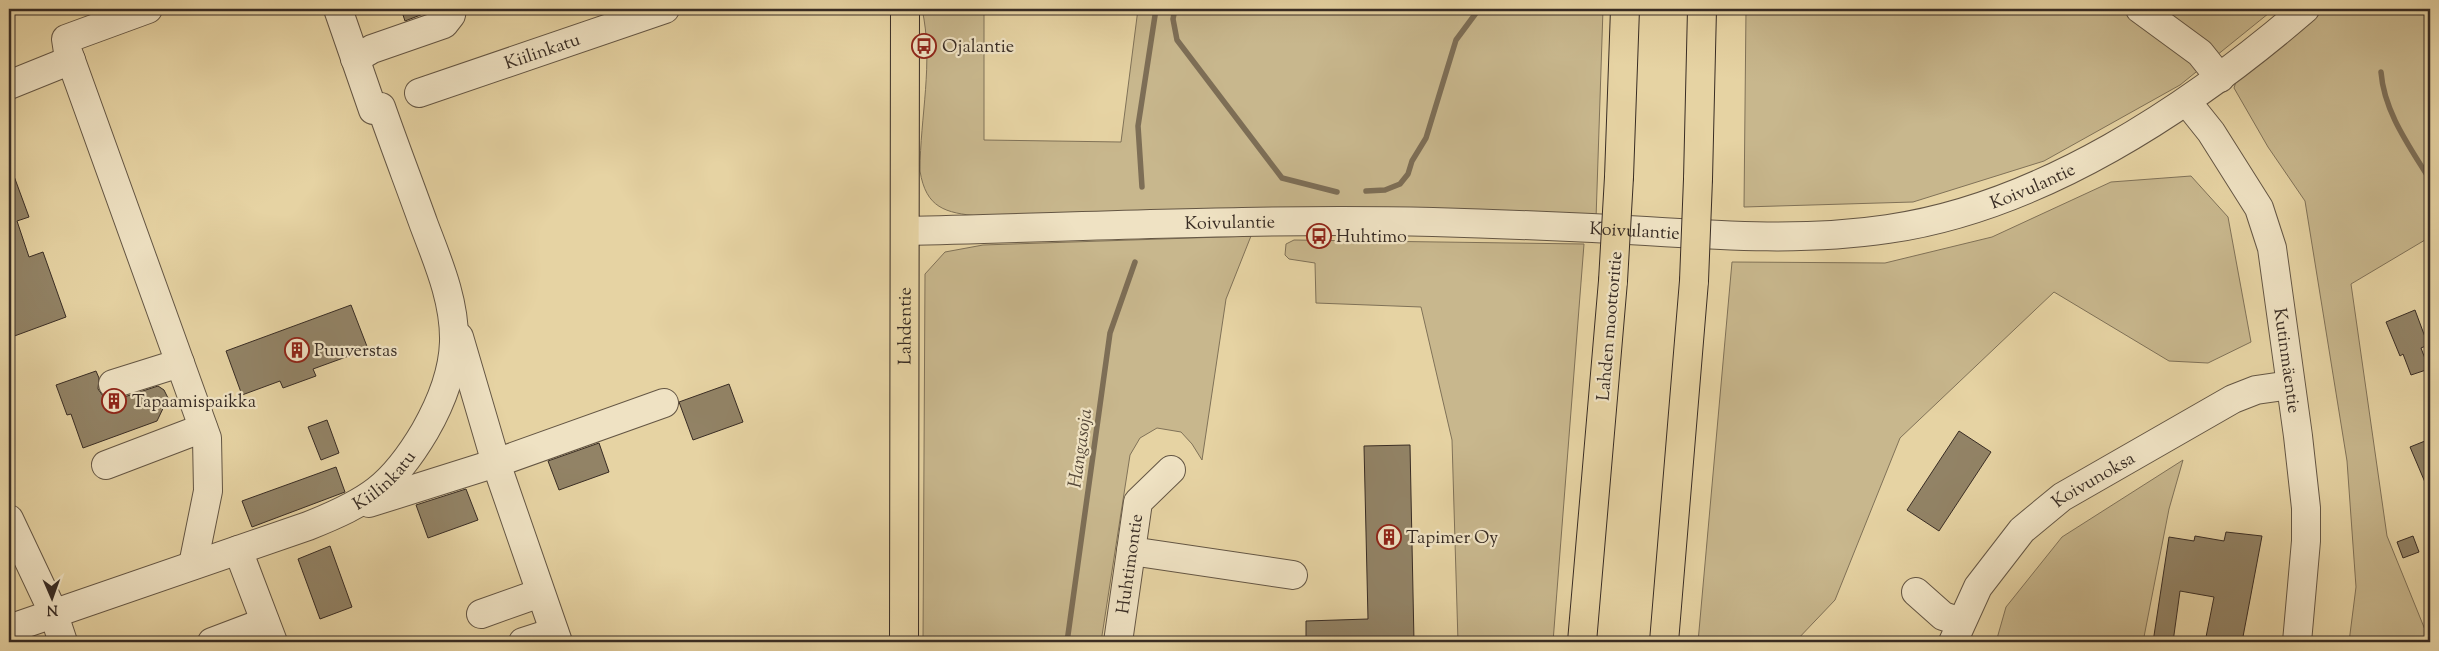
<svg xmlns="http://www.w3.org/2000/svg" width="2439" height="651" viewBox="0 0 2439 651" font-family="'Sorts Mill Goudy',serif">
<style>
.green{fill:#c8b78d;stroke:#807258}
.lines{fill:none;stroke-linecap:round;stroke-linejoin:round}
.stream{stroke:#7d6e56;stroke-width:5.5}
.building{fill:#928366;stroke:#382c24}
.minor-casing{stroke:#645644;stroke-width:30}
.major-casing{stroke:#382c24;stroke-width:30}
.highway-casing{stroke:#382c24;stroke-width:30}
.minor{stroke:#efe2c3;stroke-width:28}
.major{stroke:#e6d3a3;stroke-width:28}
.highway{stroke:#e6d3a3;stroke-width:28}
.highway-bridge-casing{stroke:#382c24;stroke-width:30;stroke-linecap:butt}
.highway-bridge{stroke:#e6d3a3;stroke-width:28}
.labels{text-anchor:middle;stroke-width:4.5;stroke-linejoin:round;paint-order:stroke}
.poi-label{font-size:18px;fill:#382c24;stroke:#efe2c3;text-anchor:start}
.street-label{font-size:18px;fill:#382c24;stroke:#efe2c3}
.water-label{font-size:19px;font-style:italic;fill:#554839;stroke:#efe2c3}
</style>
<rect width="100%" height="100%" fill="#e6d3a3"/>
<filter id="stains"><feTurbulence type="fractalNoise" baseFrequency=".004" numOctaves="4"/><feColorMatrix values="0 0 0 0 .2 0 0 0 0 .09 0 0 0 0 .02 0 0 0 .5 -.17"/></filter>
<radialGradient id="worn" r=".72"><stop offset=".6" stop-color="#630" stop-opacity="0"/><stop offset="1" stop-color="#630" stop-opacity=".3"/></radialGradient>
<path class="green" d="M922 9H984V140L1121 142 1138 9H1603L1596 219 979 216C945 213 926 208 920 171 920 117 934 62 922 9Z
M1746 9H2274L2180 85 2044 161 1913 202 1744 207Z
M2324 9H2430V237L2351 284 2387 536 2430 642H2349L2356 587 2347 461 2305 201 2268 147 2234 88 2238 75 2286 40Z
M2191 176 2228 217 2251 342 2208 363 2169 361 2054 292 1900 438 1835 600 1795 642H1698L1732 262 1885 263 1992 237 2111 182Z
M1251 236 1226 299 1202 460 1192 444 1181 432 1157 428 1140 438 1130 455 1101 642H923L925 274 945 252 983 245Z
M1294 240 1584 244 1553 642H1458L1452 440 1421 307 1316 303 1315 263 1289 259 1285 255 1286 244Z
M2183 460 2169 509 2143 642H1996L2006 607 2062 537Z"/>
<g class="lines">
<path class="stream" d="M1175 9 1173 19 1177 40 1282 178 1337 192
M2381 72C2384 112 2410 147 2430 180
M1142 187 1138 126 1156 9
M1366 191 1385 190 1400 184 1408 174 1412 161 1426 138 1456 40 1479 9
M1067 642 1110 333 1135 262"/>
</g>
<path class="building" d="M401 9H436L405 21Z
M9 168H11L29 217 17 221 29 257 43 252 66 317 9 338Z
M351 305 368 349 313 369 316 376 283 388 280 381 242 395 226 351Z
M2415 310 2428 345 2421 348 2429 369 2411 375 2403 354 2400 356 2386 322Z
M96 371 99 378 98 389 103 396 109 399H118L158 386 164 390 168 398 157 421 83 448 71 414 67 415 56 385Z
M729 384 743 422 693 440 679 402Z
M327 420 339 453 321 460 308 427Z
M1959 431 1991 452 1939 531 1907 510Z
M2430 439V494L2410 447Z
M599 443 609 472 559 490 548 461Z
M1410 445 1414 642H1306V621L1368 619 1364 446Z
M336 467 345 492 252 527 242 501Z
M466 489 478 520 428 538 416 505Z
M2226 532 2262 536 2242 642H2205L2214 597 2180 591 2173 642H2153L2169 537 2194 541 2195 536 2224 541Z
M2413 536 2419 552 2403 558 2397 542Z
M330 546 352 607 320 619 298 559Z"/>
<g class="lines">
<defs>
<g id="minor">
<path d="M148 9 66 39 68 52 207 438 208 491 193 565"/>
<path d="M338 9 373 110"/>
<path d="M2140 9 2200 53 2220 78"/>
<path d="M355 59 372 49 444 24 451 15 452 9"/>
<path d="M9 85 71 60"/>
<path id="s1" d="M419 93 665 9"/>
<path id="s2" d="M2187 102 2211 132 2259 208 2272 248 2298 436 2306 508V541L2297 642"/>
<path id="s3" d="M905 231C1081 227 1257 218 1433 222 1504 224 1575 227 1646 231 1726 236 1808 241 1888 229 2041 207 2190 108 2305 9"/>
<path d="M459 337 496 463 558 642"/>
<path d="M113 384 180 363"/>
<path d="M106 465 203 428"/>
<path d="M369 503 496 463 664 403"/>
<path d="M9 519 53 612 63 642"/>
<path d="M238 550 273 642"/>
<path d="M1131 551 1293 575"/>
<path d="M1916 592 1943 616 1961 622"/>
<path d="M481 614 540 593"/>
<path id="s4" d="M9 629 308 526C368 502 392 487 425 431 441 403 453 374 454 342 455 301 438 262 424 225 410 186 395 147 381 107"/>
<path d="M212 642 265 622"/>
<path d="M523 642 554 632"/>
<path id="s5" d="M1118 642 1138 502 1171 470"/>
<path id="s6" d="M1953 642 1978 587 2022 530 2062 497 2233 399 2256 390 2290 385"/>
</g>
<g id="major">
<path id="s7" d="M904 642 905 9"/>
</g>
<path id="highway" d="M1619 177 1625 9
M1698 179 1702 9
M1582 642 1613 281
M1664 642 1694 281"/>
</defs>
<use href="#minor" class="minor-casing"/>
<use href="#major" class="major-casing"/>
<use href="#highway" class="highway-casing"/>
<use href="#minor" class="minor"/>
<use href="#major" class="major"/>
<use href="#highway" class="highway"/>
<defs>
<path id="highway-bridge" d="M1613 281 1619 177
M1694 281 1698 179"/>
</defs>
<use href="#highway-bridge" class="highway-bridge-casing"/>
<use href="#highway-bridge" class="highway-bridge"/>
</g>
<defs>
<symbol id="bus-ring" viewBox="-11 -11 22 22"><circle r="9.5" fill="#efe2c3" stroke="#8f2418" stroke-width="1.5"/><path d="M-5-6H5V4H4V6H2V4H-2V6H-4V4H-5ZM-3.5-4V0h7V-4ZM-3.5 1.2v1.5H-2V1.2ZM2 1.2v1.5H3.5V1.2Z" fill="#8f2418"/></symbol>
<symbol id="building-ring" viewBox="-11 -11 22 22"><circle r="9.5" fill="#efe2c3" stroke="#8f2418" stroke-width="1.5"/><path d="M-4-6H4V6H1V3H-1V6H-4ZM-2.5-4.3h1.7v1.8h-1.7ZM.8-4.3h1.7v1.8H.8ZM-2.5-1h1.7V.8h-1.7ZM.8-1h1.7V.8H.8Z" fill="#8f2418"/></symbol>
</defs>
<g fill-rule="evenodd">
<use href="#bus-ring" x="910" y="32" width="28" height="28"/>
<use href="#bus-ring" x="1305" y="222" width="28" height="28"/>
<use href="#building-ring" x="283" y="336" width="28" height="28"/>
<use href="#building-ring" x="100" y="387" width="28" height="28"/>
<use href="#building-ring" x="1375" y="523" width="28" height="28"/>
</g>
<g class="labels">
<g class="poi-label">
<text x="942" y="52">Ojalantie</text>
<text x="1336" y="242">Huhtimo</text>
<text x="314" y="356">Puuverstas</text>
<text x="132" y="407">Tapaamispaikka</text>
<text x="1406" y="543">Tapimer Oy</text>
</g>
<g class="street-label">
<text dy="6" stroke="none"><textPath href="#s1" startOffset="130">Kiilinkatu</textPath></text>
<text dy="6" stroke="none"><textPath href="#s3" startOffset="1135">Koivulantie</textPath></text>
<text dy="6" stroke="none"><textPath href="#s3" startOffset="325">Koivulantie</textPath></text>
<text dy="6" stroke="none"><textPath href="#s3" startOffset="730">Koivulantie</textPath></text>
<text dy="6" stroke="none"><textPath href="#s7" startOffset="316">Lahdentie</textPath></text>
<text transform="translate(1609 326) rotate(-85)" y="6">Lahden moottoritie</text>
<text dy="6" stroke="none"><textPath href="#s2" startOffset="284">Kutinmäentie</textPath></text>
<text dy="6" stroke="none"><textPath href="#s4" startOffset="406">Kiilinkatu</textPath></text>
<text dy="6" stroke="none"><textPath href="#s6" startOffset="220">Koivunoksa</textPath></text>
<text dy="6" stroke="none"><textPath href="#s5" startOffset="79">Huhtimontie</textPath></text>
</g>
<g class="water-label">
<text transform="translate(1079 448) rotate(-82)" y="7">Hangasoja</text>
</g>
</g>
<rect width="2439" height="651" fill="none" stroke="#e6d3a3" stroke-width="30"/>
<rect x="10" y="10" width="2419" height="631" fill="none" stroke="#382c24" stroke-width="2.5"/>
<rect x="15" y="15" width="2409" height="621" fill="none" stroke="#382c24"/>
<g transform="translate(52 598) rotate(178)" stroke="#efe2c3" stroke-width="4" paint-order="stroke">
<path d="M0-4L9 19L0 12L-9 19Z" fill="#382c24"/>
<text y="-8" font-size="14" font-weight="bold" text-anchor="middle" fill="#382c24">N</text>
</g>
<rect width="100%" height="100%" filter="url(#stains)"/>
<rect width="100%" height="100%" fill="url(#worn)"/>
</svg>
